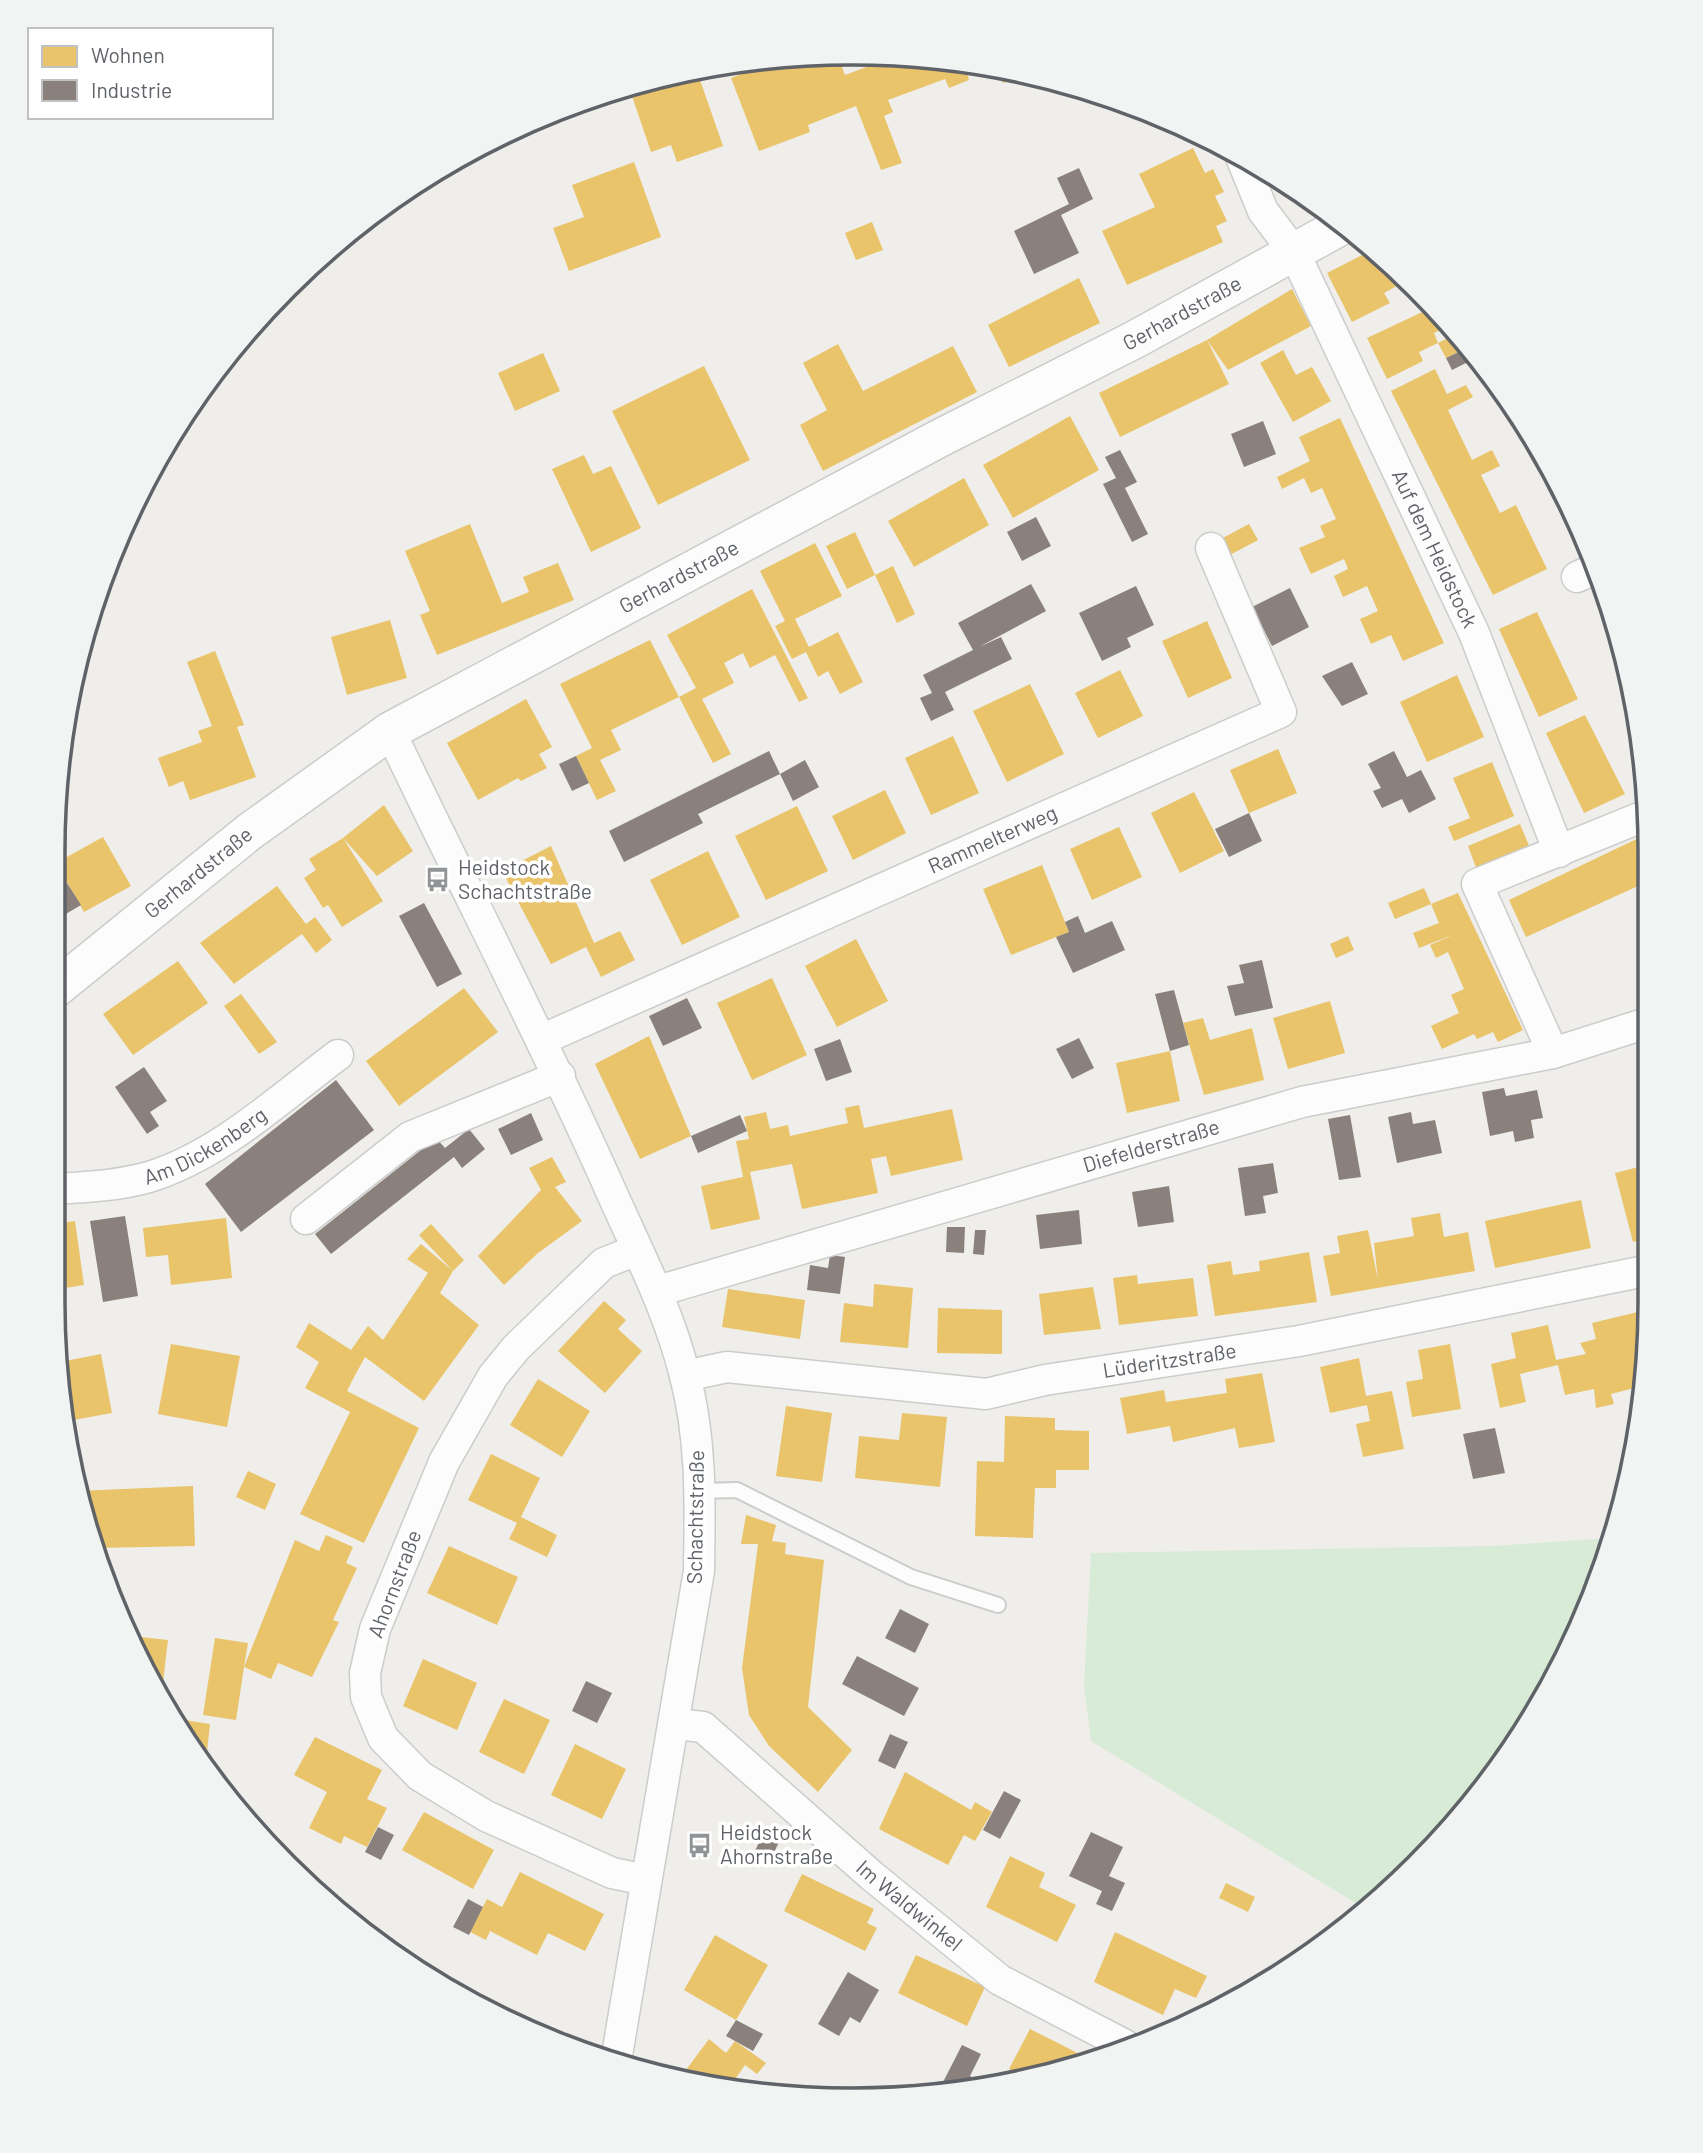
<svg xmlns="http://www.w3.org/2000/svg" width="1703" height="2153" viewBox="0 0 1703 2153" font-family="Barlow,sans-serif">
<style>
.green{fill:#d8ebd6}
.homes{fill:#e9c46a}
.industry{fill:#8a817c}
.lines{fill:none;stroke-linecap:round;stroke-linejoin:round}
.service-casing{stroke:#cbcccc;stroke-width:18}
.minor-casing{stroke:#cbcccc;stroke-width:33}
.tertiary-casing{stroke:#cbcccc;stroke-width:40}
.service{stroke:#fdfcfc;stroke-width:14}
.minor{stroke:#fdfcfc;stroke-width:30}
.tertiary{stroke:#fdfcfc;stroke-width:37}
.labels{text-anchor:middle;stroke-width:7;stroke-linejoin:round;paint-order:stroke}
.street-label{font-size:21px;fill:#5f6368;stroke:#fff}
.poi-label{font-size:21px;fill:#5f6368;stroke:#fff;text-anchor:start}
.rim{fill:none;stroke:#5f6368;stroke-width:3.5}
</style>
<rect width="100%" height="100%" fill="#efeeea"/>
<path class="green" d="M1611 1538 1590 1608 1486 1788 1379 1902 1367 1910 1091 1741 1084 1685 1091 1553 1491 1546Z"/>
<path class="homes" d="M904 54 982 67 967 73 969 80 949 88 945 79 888 100 893 112 884 116 902 163 881 170 856 106 808 125 810 132 759 151 731 78 782 58 838 56 845 75 877 63 874 55Z
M998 70 1017 73 1018 78 1003 83Z
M698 74 723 146 677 162 671 145 651 152 632 96Z
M1193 148 1205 173 1213 169 1224 192 1215 196 1227 221 1216 226 1223 242 1127 285 1102 231 1155 207 1139 174Z
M634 162 661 237 569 271 553 228 584 217 572 185Z
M872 222 883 250 856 260 845 233Z
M1372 250 1406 281 1384 293 1390 303 1352 322 1327 273Z
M1079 278 1100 323 1009 367 988 325Z
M1292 289 1311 326 1228 370 1207 340 1229 384 1120 437 1099 393 1207 340Z
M1433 307 1447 327 1434 333 1438 343 1458 333 1469 347 1446 358 1438 343 1419 352 1423 361 1387 379 1367 338Z
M838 344 863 391 953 346 977 392 823 471 800 425 827 410 803 363Z
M1283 350 1296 375 1312 367 1331 401 1293 422 1260 363Z
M543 353 560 391 515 411 498 373Z
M704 366 750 460 658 505 612 411Z
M1435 369 1447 394 1466 385 1473 397 1448 410 1472 460 1492 450 1500 466 1481 475 1500 513 1516 505 1547 569 1493 595 1391 391Z
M1070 416 1099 470 1013 518 983 465Z
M1340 418 1444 643 1403 661 1391 635 1371 644 1360 619 1378 611 1367 586 1343 597 1334 576 1348 569 1344 559 1311 574 1299 548 1325 537 1320 526 1336 519 1322 488 1311 493 1304 478 1282 489 1277 477 1310 461 1299 437Z
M584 455 593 474 611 466 641 528 591 552 552 469Z
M964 478 989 525 914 567 888 521Z
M470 524 502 603 529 592 523 577 558 563 574 600 437 655 420 615 430 611 405 551Z
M1249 524 1258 540 1228 556 1219 540Z
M855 532 875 575 893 566 915 614 897 623 875 575 847 589 826 546Z
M815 543 842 596 795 619 809 647 838 632 863 682 840 694 828 671 818 677 806 652 792 659 775 626 785 621 760 571Z
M752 589 808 698 799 702 775 655 750 668 743 653 724 663 734 683 702 699 731 754 713 763 679 697 611 730 621 750 600 760 616 791 597 800 576 756 592 748 560 684 650 640 679 697 696 688 667 635Z
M1537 612 1578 699 1539 717 1499 629Z
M390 620 407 678 347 695 331 637Z
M1207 621 1232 678 1188 698 1162 641Z
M215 651 244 725 237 727 256 777 190 800 183 781 169 787 158 758 202 742 198 731 212 726 187 662Z
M1120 670 1143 716 1098 738 1075 693Z
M1457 675 1484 737 1427 762 1400 702Z
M1030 684 1064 754 1007 782 973 711Z
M526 699 552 747 539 754 547 768 521 781 518 778 478 800 447 743Z
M1585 715 1625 794 1584 813 1546 733Z
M953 736 979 793 931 815 905 758Z
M1278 749 1297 793 1249 813 1230 770Z
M1492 762 1514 816 1454 841 1448 827 1470 818 1453 778Z
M885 790 906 833 853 860 832 816Z
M1194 792 1224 851 1180 873 1151 813Z
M384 805 413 851 377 876 343 838 383 901 342 927 328 905 323 908 304 878 316 870 309 859 343 838Z
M797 806 828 871 766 900 735 836Z
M1520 824 1530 848 1477 870 1468 846Z
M1119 827 1142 877 1092 900 1070 849Z
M1645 835 1649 843V881L1526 937 1509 900Z
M103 837 131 886 84 912 56 863Z
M551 846 594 943 620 931 635 960 601 977 586 947 551 964 502 871Z
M708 851 740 917 682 945 650 880Z
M1042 865 1069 932 1011 955 983 889Z
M277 886 306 924 315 917 332 940 316 953 302 934 234 984 200 943Z
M1424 888 1431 904 1458 893 1523 1030 1498 1042 1493 1032 1477 1039 1474 1034 1442 1049 1431 1026 1459 1013 1451 995 1464 989 1448 952 1436 958 1430 945 1455 934 1419 948 1413 933 1439 923 1431 904 1395 919 1388 903Z
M1348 936 1354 950 1336 958 1330 944Z
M856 939 888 1001 837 1027 805 966Z
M178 961 208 1003 133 1055 103 1014Z
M772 978 807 1055 752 1080 717 1003Z
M464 988 498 1032 399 1106 366 1061Z
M241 994 277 1042 259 1054 224 1006Z
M1330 1001 1345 1053 1288 1069 1273 1018Z
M1203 1018 1210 1040 1252 1028 1264 1080 1204 1095 1183 1023Z
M649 1036 691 1136 640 1159 595 1064Z
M1170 1051 1180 1101 1127 1113 1116 1063Z
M859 1105 864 1128 952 1109 963 1160 891 1176 886 1156 871 1159 878 1193 802 1209 792 1164 750 1172 760 1219 711 1230 701 1186 743 1177 736 1141 749 1139 744 1117 766 1112 770 1129 788 1125 790 1136 848 1123 845 1108Z
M552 1157 566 1182 555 1187 582 1221 538 1253 504 1285 478 1256 541 1190 529 1168Z
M1650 1164V1238L1633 1242 1615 1173Z
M1581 1200 1591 1248 1495 1268 1485 1221Z
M1440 1213 1444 1237 1468 1232 1475 1271 1331 1296 1323 1256 1340 1253 1337 1236 1368 1230 1378 1280 1374 1243 1414 1236 1411 1218Z
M226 1218 232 1278 171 1285 168 1255 146 1257 143 1228Z
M75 1221 84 1285 53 1290V1224Z
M431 1224 464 1260 453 1271 440 1293 479 1325 424 1401 365 1357 353 1379 347 1391 419 1428 364 1543 300 1514 350 1412 305 1388 319 1362 296 1347 309 1323 351 1350 368 1326 383 1340 428 1273 407 1259 421 1244 453 1271 419 1235Z
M1309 1252 1317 1302 1215 1316 1207 1265 1231 1261 1233 1275 1260 1271 1259 1261Z
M1137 1275 1138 1284 1193 1278 1198 1316 1119 1325 1113 1278Z
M874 1284 913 1288 908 1348 840 1342 844 1303 873 1307Z
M1093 1287 1101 1329 1044 1335 1039 1294Z
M728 1289 805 1300 800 1339 722 1327Z
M604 1301 626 1320 618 1329 642 1351 605 1393 558 1351Z
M938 1308 1002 1310V1354L937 1353Z
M1650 1309 1642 1386 1611 1394 1614 1404 1596 1408 1594 1389 1565 1395 1558 1365 1520 1374 1526 1402 1500 1408 1491 1364 1516 1358 1511 1333 1548 1325 1556 1360 1586 1354 1580 1343 1596 1339 1592 1323Z
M171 1344 240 1356 227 1427 158 1414Z
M1450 1344 1461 1409 1412 1417 1406 1382 1423 1379 1418 1350Z
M101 1354 112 1413 68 1421 60 1362Z
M1359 1358 1366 1396 1392 1391 1404 1449 1363 1457 1356 1424 1370 1421 1367 1405 1330 1413 1320 1367Z
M1262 1373 1275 1442 1239 1448 1235 1428 1173 1442 1170 1426 1127 1434 1120 1398 1164 1390 1166 1402 1227 1393 1225 1379Z
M538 1379 590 1411 562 1457 510 1425Z
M786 1406 832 1413 822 1482 776 1476Z
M902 1413 947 1417 940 1487 855 1478 859 1436 899 1440Z
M1005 1416 1055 1418V1430L1089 1431V1470H1056V1488H1035L1033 1538 975 1536 977 1461 1004 1462Z
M491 1454 540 1478 521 1517 557 1535 547 1557 509 1539 517 1523 468 1500Z
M248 1471 276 1484 265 1510 236 1497Z
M193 1486 195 1546 96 1548 80 1508 77 1491Z
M746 1515 776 1525 772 1541 786 1543 785 1554 824 1560 808 1707 852 1750 818 1792 769 1746 749 1715 742 1668 758 1544H741Z
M326 1535 353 1547 346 1563 357 1568 333 1620 339 1622 312 1677 278 1663 271 1679 244 1667 236 1720 203 1715 215 1638 248 1643 244 1667 295 1540 319 1551Z
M449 1546 518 1577 497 1625 427 1593Z
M132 1636 168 1640 161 1699 158 1698Z
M423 1659 477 1683 457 1730 403 1706Z
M504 1699 550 1720 524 1774 479 1752Z
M178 1719 210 1724 206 1761 177 1724Z
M315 1737 382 1770 367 1799 387 1808 367 1847 344 1836 341 1844 309 1828 327 1792 294 1775Z
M575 1744 626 1769 602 1819 551 1795Z
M905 1772 971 1810 975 1802 992 1812 975 1841 964 1835 948 1865 879 1829Z
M424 1812 494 1850 473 1889 402 1850Z
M1010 1856 1045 1873 1039 1887 1076 1905 1057 1942 986 1907Z
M520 1872 604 1914 585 1951 548 1933 537 1955 490 1931 486 1940 470 1932 487 1899 502 1907Z
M802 1874 874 1909 867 1923 877 1928 865 1951 784 1911Z
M1226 1883 1255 1897 1248 1912 1219 1898Z
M1115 1932 1207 1976 1196 1998 1175 1989 1163 2015 1094 1982Z
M715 1935 768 1965 736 2020 684 1990Z
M916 1955 985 1987 967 2026 898 1993Z
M1030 2029 1060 2044 1091 2060 1058 2073 1026 2078 1009 2069Z
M709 2039 726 2053 735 2041 766 2063 757 2074 745 2065 731 2085 680 2078Z"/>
<path class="industry" d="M1079 168 1093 199 1061 215 1079 253 1034 274 1014 231 1069 204 1057 178Z
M1469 347 1476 358 1452 370 1446 358Z
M1263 421 1276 454 1244 467 1231 434Z
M1120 450 1137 482 1125 488 1148 534 1132 542 1103 484 1116 478 1105 457Z
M1036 517 1051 546 1022 561 1007 532Z
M1031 584 1046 611 979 647 1001 637 1012 659 945 692 954 710 931 721 920 698 932 693 923 675 973 650 958 623Z
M1136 586 1154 625 1127 638 1131 647 1102 661 1079 613Z
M1290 588 1309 627 1272 646 1252 607Z
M1352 662 1368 694 1342 706 1322 676Z
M769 751 780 774 698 814 703 823 624 862 609 831Z
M1394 751 1407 777 1421 770 1436 799 1409 813 1402 799 1382 808 1373 791 1381 788 1368 764Z
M576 756 589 783 572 791 559 764Z
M805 760 819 787 793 801 780 774Z
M1249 813 1262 841 1229 857 1215 829Z
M67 883 81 905 54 921V891Z
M424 903 462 974 437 987 399 916Z
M1078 916 1085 933 1112 921 1125 950 1073 973 1056 937 1069 932 1065 922Z
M1262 960 1273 1008 1235 1016 1227 986 1244 983 1239 965Z
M1174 990 1189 1045 1170 1051 1155 994Z
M687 998 702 1028 663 1046 649 1016Z
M1079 1038 1094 1068 1072 1079 1056 1049Z
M840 1039 852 1072 826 1081 814 1049Z
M144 1067 167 1101 150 1112 159 1126 147 1134 115 1087Z
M336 1080 374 1130 241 1232 205 1184Z
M1504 1088 1506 1096 1537 1090 1543 1118 1531 1120 1534 1138 1515 1142 1513 1131 1490 1136 1482 1092Z
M1411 1112 1413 1124 1435 1120 1442 1153 1397 1163 1388 1117Z
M531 1113 543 1140 511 1155 498 1129Z
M740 1115 747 1131 698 1153 691 1136Z
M1350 1115 1361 1177 1339 1180 1328 1119Z
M469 1129 485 1149 462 1168 454 1157 331 1254 315 1234 436 1138 445 1148Z
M1273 1163 1278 1193 1263 1196 1266 1213 1245 1216 1238 1168Z
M1169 1186 1174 1222 1138 1227 1132 1192Z
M1079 1210 1082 1244 1040 1249 1036 1215Z
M125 1216 138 1296 103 1302 90 1221Z
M947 1227H965L964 1253 946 1252Z
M975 1230H986L984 1255 973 1254Z
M830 1255 845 1257 840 1294 807 1290 810 1265 828 1268Z
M1495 1428 1505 1473 1473 1479 1463 1434Z
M900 1609 929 1624 915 1653 885 1638Z
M857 1656 919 1688 904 1716 842 1684Z
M586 1681 612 1693 597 1723 572 1711Z
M890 1734 908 1742 895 1769 878 1761Z
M1004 1791 1021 1800 1000 1839 983 1830Z
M378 1827 394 1835 381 1860 365 1852Z
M764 1832 780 1840 768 1865 752 1857Z
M1091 1832 1123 1847 1109 1876 1125 1883 1112 1911 1096 1904 1102 1891 1069 1876Z
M468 1899 483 1907 469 1935 453 1927Z
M848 1972 879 1990 860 2023 850 2017 839 2036 818 2024Z
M736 2020 763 2034 753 2051 726 2036Z
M962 2045 981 2054 970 2076 983 2083 945 2088 941 2086Z"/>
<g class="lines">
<defs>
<path id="service" d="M700 1491 737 1490 911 1577 998 1605"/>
<g id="minor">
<path id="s1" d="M1241 157 1263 211 1294 252 1474 633 1559 852"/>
<path d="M1577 577 1596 568"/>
<path d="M390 731C461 881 538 1028 606 1180 634 1244 668 1307 685 1376 702 1440 700 1505 699 1571L616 2061"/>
<path id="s2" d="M541 1040 1281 712 1211 548"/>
<path d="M1553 1053 1477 884 1649 814"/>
<path id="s3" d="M53 1189C85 1187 117 1186 149 1177 220 1155 279 1099 338 1055"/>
<path d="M306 1219 410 1137 560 1076"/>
<path d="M637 1250 604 1263 516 1348 493 1376 444 1462 375 1629 365 1673 366 1697 383 1738 420 1776 486 1816 612 1873 646 1880"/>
<path id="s4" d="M658 1291 1302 1102 1553 1053 1650 1022"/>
<path id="s5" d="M685 1376 727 1367 986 1394 1045 1380 1299 1341 1650 1270"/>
<path id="s6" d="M675 1724 703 1727 872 1876 1000 1980 1125 2045"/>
</g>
<g id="tertiary">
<path id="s7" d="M54 990 249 832 390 731 940 438 1134 340 1345 224"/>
</g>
</defs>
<use href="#service" class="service-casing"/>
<use href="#minor" class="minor-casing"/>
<use href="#tertiary" class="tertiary-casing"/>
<use href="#service" class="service"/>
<use href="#minor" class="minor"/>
<use href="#tertiary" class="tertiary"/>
</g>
<defs>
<symbol id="bus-bare" viewBox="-9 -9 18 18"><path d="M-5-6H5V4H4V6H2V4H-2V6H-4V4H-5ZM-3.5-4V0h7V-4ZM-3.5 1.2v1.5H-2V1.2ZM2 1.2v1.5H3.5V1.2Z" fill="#919496" stroke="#fff" stroke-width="2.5" paint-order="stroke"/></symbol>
</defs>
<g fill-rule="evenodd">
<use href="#bus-bare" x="420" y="862" width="35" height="35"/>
<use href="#bus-bare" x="682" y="1828" width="35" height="35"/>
</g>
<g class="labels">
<g class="street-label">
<text dy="7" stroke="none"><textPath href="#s7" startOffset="1320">Gerhardstraße</textPath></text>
<text dy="7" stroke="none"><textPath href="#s1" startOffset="438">Auf dem Heidstock</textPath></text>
<text dy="7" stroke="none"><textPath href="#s7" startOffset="752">Gerhardstraße</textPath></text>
<text dy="7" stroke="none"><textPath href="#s2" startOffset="494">Rammelterweg</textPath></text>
<text dy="7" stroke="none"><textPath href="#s7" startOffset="186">Gerhardstraße</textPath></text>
<text dy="7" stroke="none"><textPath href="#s3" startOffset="161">Am Dickenberg</textPath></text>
<text dy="7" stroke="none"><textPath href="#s4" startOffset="514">Diefelderstraße</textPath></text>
<text dy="7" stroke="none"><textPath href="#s5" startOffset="490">Lüderitzstraße</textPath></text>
<text transform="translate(696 1517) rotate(-89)" y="7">Schachtstraße</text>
<text transform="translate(395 1584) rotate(-69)" y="7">Ahornstraße</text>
<text dy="7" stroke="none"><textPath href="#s6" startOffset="301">Im Waldwinkel</textPath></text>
</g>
<g class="poi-label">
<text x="458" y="875">Heidstock<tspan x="458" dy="24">Schachtstraße</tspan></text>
<text x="720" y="1840">Heidstock<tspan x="720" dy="24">Ahornstraße</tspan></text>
</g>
</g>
<path d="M0 0H1703V2153H0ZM851 65H852A786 786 0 0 1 1638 851V1302A786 786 0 0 1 852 2088H851A786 786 0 0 1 65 1302V851A786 786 0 0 1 851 65Z" fill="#f2f3f3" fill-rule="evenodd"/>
<path class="rim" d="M851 65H852A786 786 0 0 1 1638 851V1302A786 786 0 0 1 852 2088H851A786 786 0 0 1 65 1302V851A786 786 0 0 1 851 65Z"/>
<rect x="28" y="28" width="245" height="91" fill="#ffffff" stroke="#bfc1c3" stroke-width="2"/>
<rect x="42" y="46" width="35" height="21" fill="#e9c46a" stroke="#bfc1c3" stroke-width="2"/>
<text x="91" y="63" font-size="21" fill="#5f6368">Wohnen</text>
<rect x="42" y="80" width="35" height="21" fill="#8a817c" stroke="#bfc1c3" stroke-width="2"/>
<text x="91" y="98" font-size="21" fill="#5f6368">Industrie</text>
</svg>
